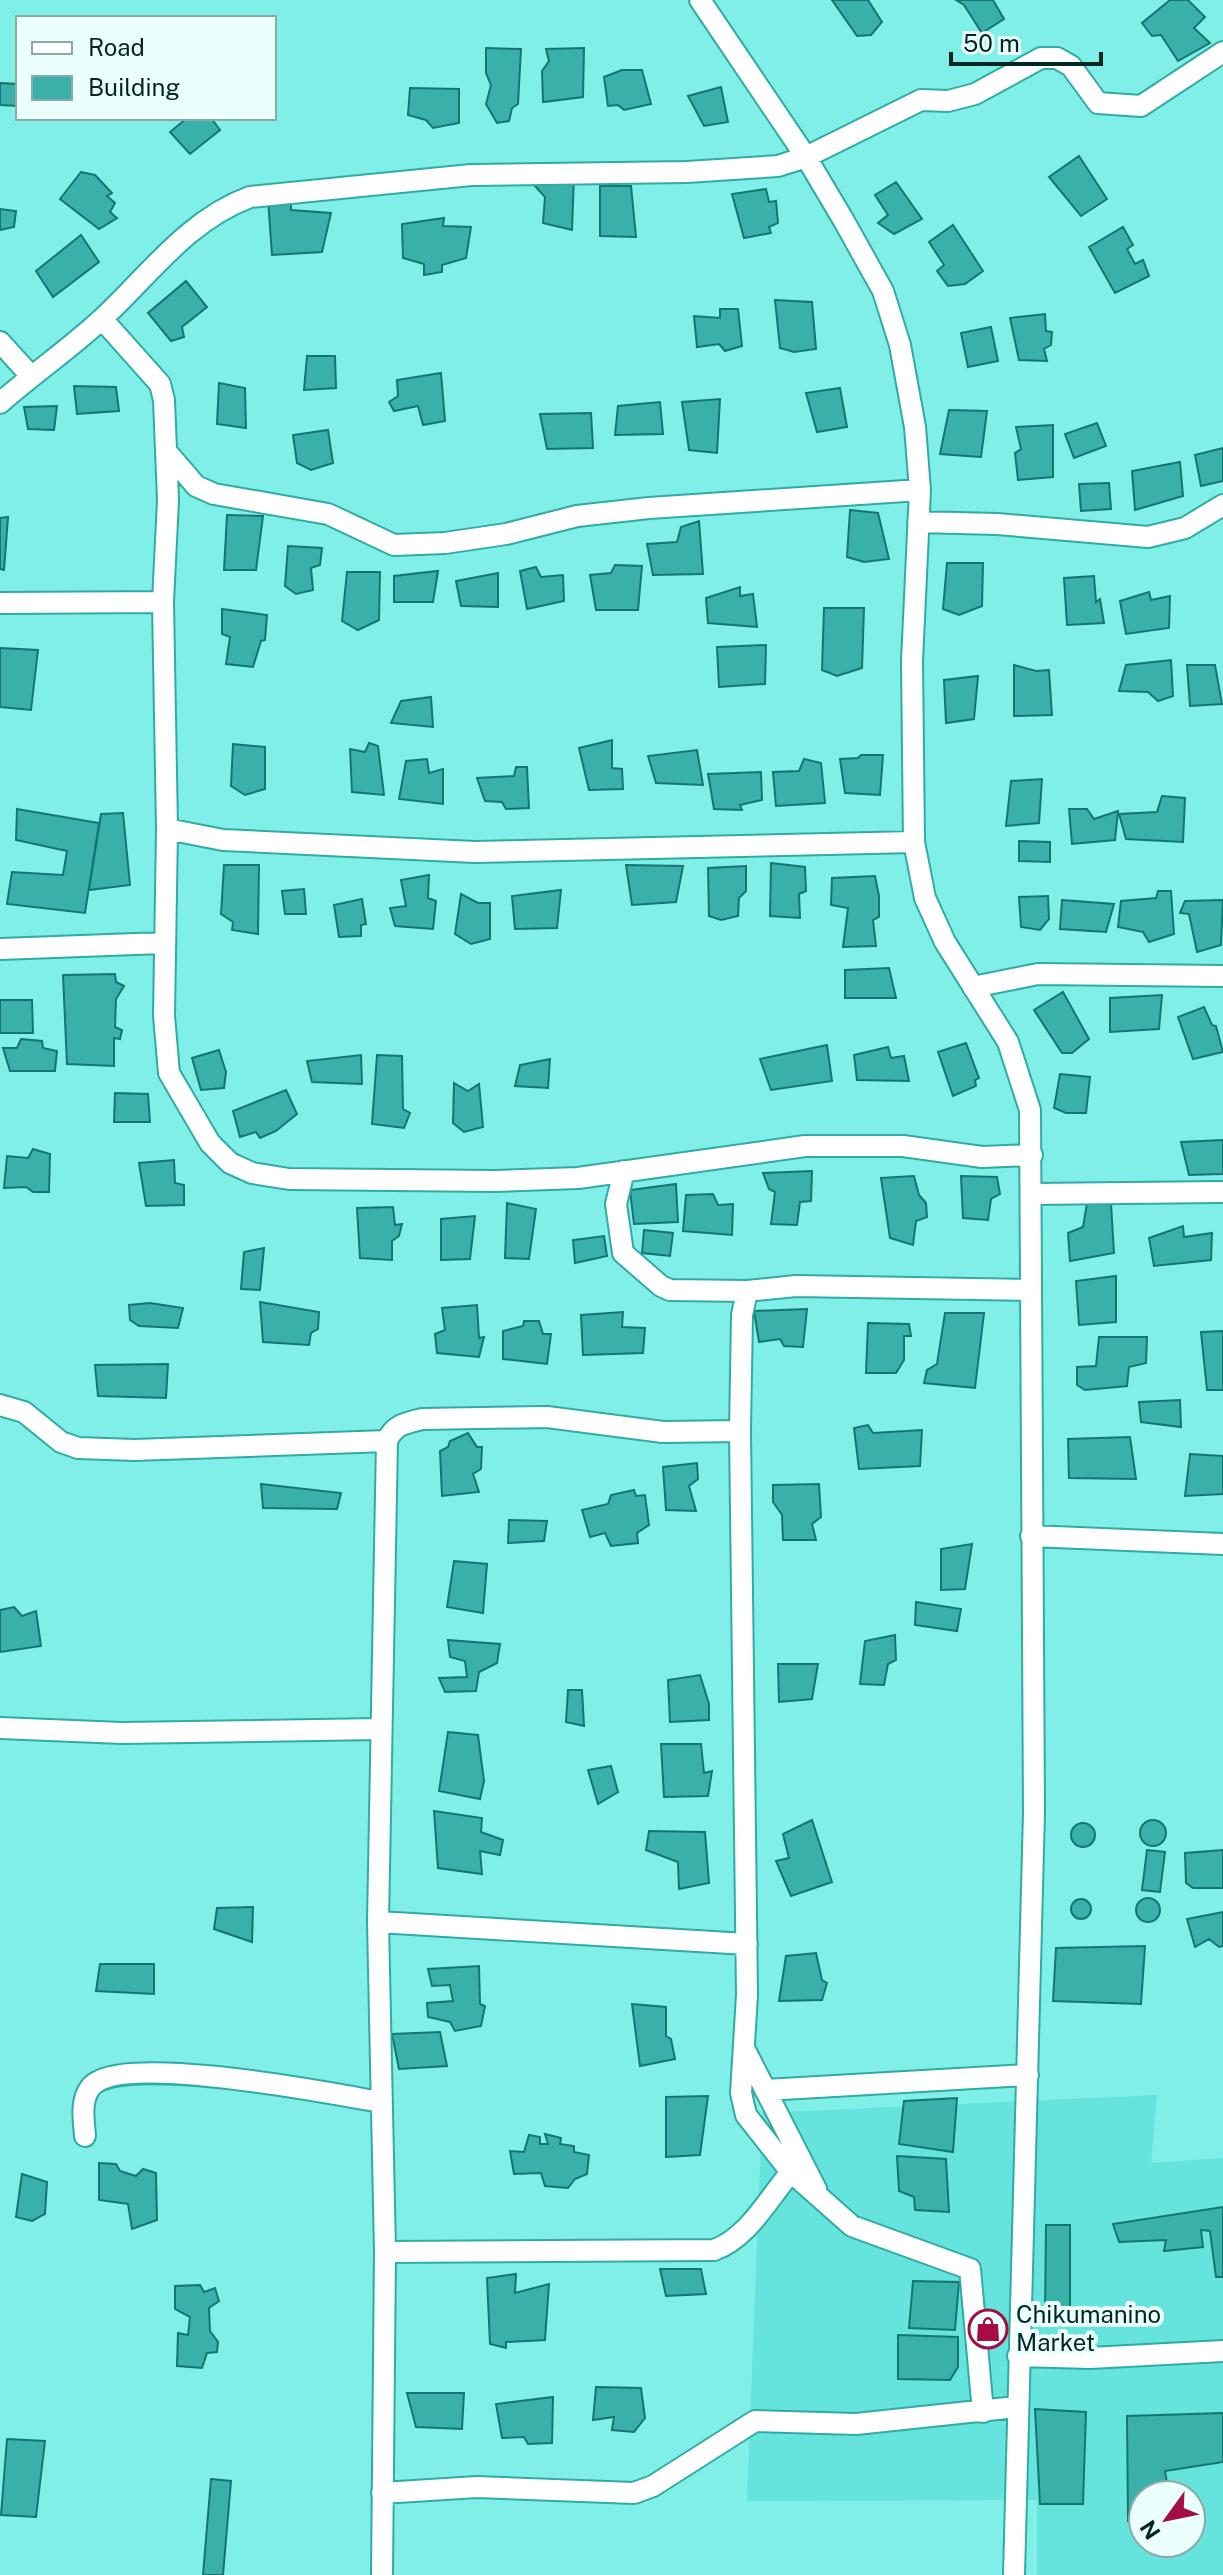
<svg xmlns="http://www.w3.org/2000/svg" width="1223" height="2575" viewBox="0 0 1223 2575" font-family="'Public Sans',sans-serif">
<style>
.built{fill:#64e4dd;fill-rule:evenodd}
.building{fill:#39b1aa;stroke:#157671;stroke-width:2}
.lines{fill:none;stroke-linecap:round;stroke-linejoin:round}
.minor-casing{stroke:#31aba4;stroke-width:24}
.minor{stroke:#fff;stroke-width:20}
.labels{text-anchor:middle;stroke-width:8;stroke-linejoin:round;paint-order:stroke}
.poi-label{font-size:24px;fill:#012725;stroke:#ebfffd;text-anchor:start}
</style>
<rect width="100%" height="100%" fill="#7fefe8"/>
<path class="built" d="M1157 2095 1151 2163 1223 2158V2575H1037V2500L747 2501 762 2113ZM1143 2495H1191V2543H1143Z"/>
<path class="building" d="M832 0H868L882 22 871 35 857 36Z
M956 0H993L1004 19 982 33 964 5Z
M1170 0H1188L1205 17 1194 28 1210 43 1178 61 1161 35 1152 36 1142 23Z
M486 48 521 49 518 104 512 108 509 121 497 123 486 104 491 85 486 73Z
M584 48 583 97 543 102 542 71 549 61 546 49Z
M622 70H642L651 104 624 110 618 105 608 106 604 77Z
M0 83 18 84V106L0 105Z
M721 87 728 122 704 126 688 96Z
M410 88 459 89V123L433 128 426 120 408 115Z
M187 118H211L220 130 190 154 170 132Z
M1079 156 1107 199 1081 216 1049 177Z
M81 172 95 175 112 193 107 196 115 203 110 212 117 218 99 229 60 199Z
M574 175 572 230 543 223 545 197 535 186 534 176Z
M896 182 922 219 894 234 878 223 888 215 875 195Z
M600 186H631L636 237 600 236Z
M766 189 769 202 776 201 778 223 769 227 771 233 744 238 732 194Z
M268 199 291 201V210L331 213 322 252 272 255Z
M0 209 16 211 14 227 0 230Z
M444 218 443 226 471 227 466 258 442 265V272L424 275V264L403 258 402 224Z
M953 225 983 271 965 284 948 286 937 271 944 265 929 242Z
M1123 227 1133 245 1127 249 1135 264 1143 260 1149 276 1115 293 1089 247Z
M81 235 99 262 53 297 36 271Z
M186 281 207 307 182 327 184 337 171 341 148 313Z
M775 300 812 302 816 349 794 352 780 348Z
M720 309H738L742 346 725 351 719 344 697 347 694 316 720 318Z
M1045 314 1046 331 1052 332 1051 345 1044 349 1047 361 1019 360 1010 318Z
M991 327 998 361 968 367 961 333Z
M307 356H335L336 388 304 390Z
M441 373 445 421 423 425 418 406 394 411 389 402 398 396 397 380Z
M219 383 245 388 246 428 217 424Z
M74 386 116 387 119 411 77 414Z
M840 388 847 427 817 432 806 393Z
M720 399 717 453 689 450 682 402Z
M660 402 663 434 615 435 618 406Z
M57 406 54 430 28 429 24 407Z
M949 410 987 411 981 457 940 454Z
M591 413 593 448 547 449 540 414Z
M1097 423 1106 446 1074 458 1065 434Z
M1053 425V477L1018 480 1015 453 1021 449 1016 427Z
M328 430 333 463 311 470 297 463 293 435Z
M1223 448V481L1201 486 1195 455Z
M1180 462 1183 496 1135 510 1132 471Z
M1109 483 1111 509 1081 511 1079 484Z
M850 510 878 513 889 559 864 562 847 557Z
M227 515 263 516 256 570H224Z
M8 517 4 570 0 569V518Z
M699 521 703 574 653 575 647 544 677 542 681 527Z
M288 546 322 548 320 565 311 568 313 590 296 594 285 586Z
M947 563H983L982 606 959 615 943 609Z
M615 565 642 566 638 610H596L590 575 611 573Z
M536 567 541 577 563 575 564 601 527 609 520 571Z
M438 571 433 602H394V576Z
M347 572H380L379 620 358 630 342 621Z
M498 573V607L461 606 456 581Z
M1094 576 1096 602 1100 599 1104 623 1067 625 1064 578Z
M740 587V596L753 594 757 627 708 623 706 598Z
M1149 592 1151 600 1170 596 1169 628 1126 634 1120 601Z
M824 608H864L862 668 837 676 822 670Z
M222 609 267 615 265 640 261 641 253 667 226 664 230 637 222 634Z
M766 645 765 684 719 687 717 647Z
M0 648 38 650 31 710 0 707Z
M1171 660 1173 696 1158 701 1148 692 1119 691 1126 665Z
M1014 665 1036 671 1049 670 1052 715 1014 716Z
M1187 665H1215L1222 704 1190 706Z
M978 676 974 719 946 723 944 680Z
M431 697 433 727 391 723 401 701Z
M612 740V768L622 769 623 789 589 790 579 748Z
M369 743 378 746 384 795 352 792 350 749 365 752Z
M233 744 265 747V789L245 795 231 786Z
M697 750 703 785 656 783 648 756Z
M861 755H883L880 795 845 793 840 759 858 758Z
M427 759 429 773 443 769V804L399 799 406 761Z
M804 759 821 763 825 803 776 806 773 772 799 771Z
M516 767H527L529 808 506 809 502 802 485 801 477 778 514 776Z
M761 772 762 800 740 805 742 810 714 809 708 774Z
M1042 779 1039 823 1006 826 1011 781Z
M1162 796 1185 798 1183 842 1126 839 1119 814 1157 812Z
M17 809 99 823 85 913 7 904 12 872 63 875 67 851 16 840Z
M1069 809H1087L1094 819 1118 811 1115 840 1072 844Z
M123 813 130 885 89 890 101 814Z
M1019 841 1050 842V862L1019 861Z
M771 863 805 867 806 891 799 894 800 918 770 916Z
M224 865H259L258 934 232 930 233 922 221 914Z
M626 865 683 866 676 902 632 905Z
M746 866V891L739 898 738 916 721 920 709 916 708 868Z
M429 875 428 898 436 901 433 929 395 926 390 908 406 906 401 880Z
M875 876 879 896V917L873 920 876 946 843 947 848 908 831 905 832 878Z
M304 889 306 914H285L282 891Z
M561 890 557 928 515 929 512 896Z
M1158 891H1171L1174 934 1149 942 1143 932 1118 927 1121 901 1156 898Z
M461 894 478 903H490V939L471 944 455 934Z
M1048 896 1049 919 1040 930 1021 927 1019 897Z
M362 899 366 924 361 925V936L339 937 334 905Z
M1062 900 1114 904 1106 932 1060 929Z
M1223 900 1221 945 1197 952 1189 914 1180 913 1185 901Z
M889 968 896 998H845V970Z
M115 974 116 982 124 986 116 999 115 1027 122 1030 120 1039 114 1038V1066L67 1064 63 975Z
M1063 992 1089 1039 1072 1053H1062L1034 1010Z
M1162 995 1159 1029 1110 1032V998Z
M0 1000H32L33 1033H0Z
M1204 1007 1212 1025 1216 1026 1223 1052 1193 1059 1178 1017Z
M21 1039 42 1041 43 1048 57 1051 55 1071H10L3 1048H17Z
M966 1043 979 1078 975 1080 976 1086 953 1096 938 1052Z
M827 1045 832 1081 771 1090 760 1059Z
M888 1047 891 1058 904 1056 909 1081 857 1080 854 1055Z
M219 1050 226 1072 224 1088 201 1090 192 1058Z
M361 1055 362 1084 312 1082 307 1061Z
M377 1055 402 1056 403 1109 410 1113 404 1128 372 1124Z
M550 1059 548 1088 515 1086 520 1065Z
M1060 1074 1090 1077 1086 1113H1066L1054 1108Z
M454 1083 468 1091 479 1084 483 1127 464 1132 453 1123Z
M286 1090 297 1114 276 1131 260 1138 256 1132 240 1137 233 1111Z
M115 1093 148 1094 150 1122H114Z
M1223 1140V1174L1189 1175 1181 1142Z
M33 1149 50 1154 49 1192H33L26 1187 4 1188 7 1156 28 1158Z
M174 1160 175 1183 184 1185V1205L146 1206 139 1163Z
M812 1171 811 1201 800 1202 797 1225 771 1224 775 1192 769 1189 763 1173Z
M914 1176 919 1195 926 1203 927 1217 916 1221 913 1245 890 1238 881 1178Z
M961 1176 997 1177 1000 1194 991 1199 988 1220 963 1218Z
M676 1184 678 1222 634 1224 630 1190Z
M713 1194 718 1205 733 1204 732 1235 683 1231 686 1195Z
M507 1203 536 1209 529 1259 505 1258Z
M1087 1203 1111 1204 1114 1253 1070 1261 1068 1233 1083 1227Z
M393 1207 395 1225 402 1224 399 1236 392 1241V1260L360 1258 357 1208Z
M475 1216 470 1259 441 1260V1219Z
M1183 1226 1184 1237 1212 1233 1211 1260 1154 1266 1149 1238Z
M644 1230 673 1233 670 1256 642 1253Z
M604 1236 607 1256 575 1263 573 1240Z
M264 1248 260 1290 241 1289 244 1252Z
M1116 1276V1322L1079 1325 1076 1281Z
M260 1302 319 1312 318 1329 311 1333 309 1345 263 1342Z
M150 1303 183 1308 178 1328 139 1326 130 1320 129 1305Z
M477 1305 479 1338 484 1337 479 1357 437 1353 435 1334 445 1330 442 1308Z
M807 1309 803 1347 784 1346 780 1339 759 1342 754 1311Z
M623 1312 622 1327 645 1328 643 1353 583 1355 581 1315Z
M945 1313H984L975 1388 924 1383 927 1370 937 1364Z
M524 1321H539L543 1334H551L547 1364 503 1359V1331L523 1326Z
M868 1323 909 1324 911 1336H904V1360L896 1373H866Z
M1223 1331V1390H1207L1201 1332Z
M1099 1337H1147L1146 1363 1129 1367 1127 1386 1085 1390 1077 1385V1367L1096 1366Z
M168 1364 166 1398 98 1396 95 1365Z
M1180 1400 1181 1427 1141 1422 1139 1402Z
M868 1425 873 1433 922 1430 920 1466 859 1469 854 1428Z
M468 1433 477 1447H482L481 1469 473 1474 479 1492 442 1496 440 1451 448 1447 450 1441Z
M1130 1437 1136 1479 1069 1478 1068 1439Z
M1190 1454 1223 1456V1494L1185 1496Z
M697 1463 698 1479 689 1486 696 1511 666 1510 663 1467Z
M261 1484 341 1493 337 1509 263 1508Z
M819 1484 821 1517 812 1524 816 1540H783L782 1515 773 1502V1485Z
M634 1490 636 1496 645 1495 649 1525 637 1533 638 1543 611 1546 605 1533 590 1537 582 1510 608 1504 611 1495Z
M509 1520 547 1521 544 1541 508 1543Z
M972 1544 965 1589 941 1590V1549Z
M454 1561 487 1564 483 1613 447 1607Z
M916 1602 961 1609 957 1631 915 1625Z
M14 1607 22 1616 36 1611 41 1646 0 1652V1610Z
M895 1635 896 1660 888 1664 884 1685 860 1684 865 1641Z
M448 1640 500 1644 497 1663 479 1672 476 1691 445 1692 439 1678 467 1677 465 1661 450 1657Z
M778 1664H818L812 1699 779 1702Z
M700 1675 709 1704V1720L670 1722 668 1680Z
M568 1690H582L584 1726 566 1722Z
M448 1732 478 1735 484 1781 480 1799 439 1791Z
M661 1744H701L704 1773 712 1771 708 1796 664 1797Z
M611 1766 618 1792 598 1804 588 1770Z
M434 1811 482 1818 481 1832 503 1840 500 1855 480 1851 482 1874 438 1868Z
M812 1820 832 1882 791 1896 776 1861 789 1858 783 1834Z
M1140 1833a13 13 0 1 1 26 0a13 13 0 1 1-26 0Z
M1071 1835a12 12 0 1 1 24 0a12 12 0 1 1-24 0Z
M649 1831 705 1832 709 1883 679 1889 678 1862 646 1850Z
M1147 1850 1165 1852 1160 1892 1142 1890Z
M1223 1850V1888H1193L1186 1883 1185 1853Z
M1136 1910a12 12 0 1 1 24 0a12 12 0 1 1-24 0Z
M1071 1909a10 10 0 1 1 20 0a10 10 0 1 1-20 0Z
M253 1907 252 1942 214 1929 217 1908Z
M1223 1912V1946L1219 1947 1209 1939 1195 1947 1187 1919Z
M1145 1946 1141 2004 1053 2001 1056 1948Z
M816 1953 822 1980 827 1983 822 2000 779 2001 786 1956Z
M100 1964H154V1994L96 1991Z
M479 1966 480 2004 485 2006 481 2026 455 2031 450 2022 428 2017 427 2003 453 2001 450 1985 432 1986 428 1969Z
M632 2004 666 2007V2036L671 2039 675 2059 640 2066Z
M440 2032 447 2066 399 2069 392 2034Z
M708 2096 700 2155 666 2157V2097Z
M957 2098 953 2152 899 2144 904 2101Z
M545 2134 561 2138 560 2144 574 2146V2152L589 2155 587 2174 575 2179 568 2188 545 2186 541 2173 514 2174 510 2151 524 2152 529 2135 540 2137V2144H548Z
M897 2156 946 2159 949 2212 915 2210 914 2197 899 2191Z
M99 2163 116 2164 120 2171 136 2176 143 2169 156 2173 157 2220 132 2229 128 2204 99 2200Z
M22 2174 47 2182 45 2214 32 2221 16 2217Z
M1223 2207V2277H1216L1210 2231 1201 2230 1203 2247 1164 2251 1166 2240 1119 2242 1113 2224Z
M1046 2225H1070V2315H1045Z
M660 2269H701L706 2294 666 2296Z
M516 2274 515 2293 549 2284 545 2340 506 2342V2348L490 2344 487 2278Z
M913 2281 959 2282 955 2330 909 2328Z
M200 2285 204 2292 215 2288 219 2301 209 2308 210 2331 218 2342 217 2352 207 2353 202 2368 177 2366 178 2333 188 2335 190 2317 175 2309V2286Z
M898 2335 958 2337V2367L950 2380 898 2379Z
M596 2387 641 2388 645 2418 634 2432 612 2430 614 2417 593 2420Z
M407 2393H464L462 2429 416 2427Z
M553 2397 552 2443 528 2444 524 2437 502 2438 496 2404Z
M1035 2409 1086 2412 1083 2504H1040Z
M1223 2413V2462L1165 2471 1169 2495H1143V2517L1128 2521 1127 2416Z
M7 2439 45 2441 36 2517 1 2515Z
M211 2479 231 2481 223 2575H203Z"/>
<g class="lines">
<defs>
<path id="minor" d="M700 0 806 157 844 221 883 291 900 345 915 427 920 490 912 661 914 842 925 898 945 942 1008 1042 1030 1110 1034 1812 1014 2575
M102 319 160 384 164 400 168 500 163 602 167 829 164 1016 169 1073 210 1143 230 1163 252 1173 289 1179 495 1181 578 1178 805 1146H903L982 1157 1032 1155
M0 342 31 376
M0 403C34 373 71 348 104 317 150 274 188 220 250 197L471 175 687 172 778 166 806 157 921 100 948 101 975 94 1041 58H1057L1071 66 1098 103 1141 106 1223 52
M166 451 196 486 214 494 328 514 394 545 445 543 506 534 577 516 649 508 920 490
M918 522 997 524 1148 537 1185 528 1223 505
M0 603 163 602
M167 829 223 840 475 852 914 842
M0 949 163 943
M973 987 1038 974 1223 976
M624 1171 616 1204 623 1253 661 1286 670 1290 747 1291 796 1286 1031 1290
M1031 1194 1223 1192
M747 1291 742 1315 740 1431 747 1995 741 2093 746 2115 791 2172 852 2226 970 2269 983 2412
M0 1405 24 1412 61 1442 78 1448 134 1450 387 1441
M1031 1536 1223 1544
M0 1728 122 1733 379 1729
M378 1922 747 1944
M745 2050 816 2189
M765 2090 1028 2075
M85 2136C84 2121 80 2102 90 2088 116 2051 334 2094 380 2102
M385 2252 714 2250C748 2238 768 2199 791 2172
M1018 2356 1090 2358 1223 2351
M382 2493 477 2487 634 2493 653 2486 755 2421 856 2424 1016 2407
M382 2575 385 2252 378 1922 387 1441C394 1425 405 1423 422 1419L547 1417 663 1432 740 1431"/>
</defs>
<use href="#minor" class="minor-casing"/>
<use href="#minor" class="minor"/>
</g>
<defs>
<symbol id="shop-ring" viewBox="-11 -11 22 22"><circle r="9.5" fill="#ebfffd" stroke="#a60e43" stroke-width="1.5"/><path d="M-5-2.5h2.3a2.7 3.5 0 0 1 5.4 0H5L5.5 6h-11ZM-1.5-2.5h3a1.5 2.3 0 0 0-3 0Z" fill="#a60e43"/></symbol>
</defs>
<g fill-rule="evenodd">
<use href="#shop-ring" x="966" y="2307" width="44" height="44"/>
</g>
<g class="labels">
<g class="poi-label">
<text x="1016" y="2323">Chikumanino<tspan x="1016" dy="28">Market</tspan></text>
</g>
</g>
<rect x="16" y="16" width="260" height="104" fill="#ebfffd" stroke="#8da9a7" stroke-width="2"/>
<rect x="32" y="42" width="40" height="12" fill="#ffffff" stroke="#8da9a7" stroke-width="2"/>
<text x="88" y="56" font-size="24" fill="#012725">Road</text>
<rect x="32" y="76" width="40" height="24" fill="#39b1aa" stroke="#8da9a7" stroke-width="2"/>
<text x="88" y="96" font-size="24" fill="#012725">Building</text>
<g transform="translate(1167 2519) rotate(237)"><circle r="38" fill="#ebfffd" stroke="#8da9a7" stroke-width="2"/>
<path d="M0-6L14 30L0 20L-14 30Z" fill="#a60e43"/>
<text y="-12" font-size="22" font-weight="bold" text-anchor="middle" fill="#012725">N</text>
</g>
<path d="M951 52v12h150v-12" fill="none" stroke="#012725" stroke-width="4"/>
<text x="963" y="52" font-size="24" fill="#012725" stroke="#ebfffd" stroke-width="6" paint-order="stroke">50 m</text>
</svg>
